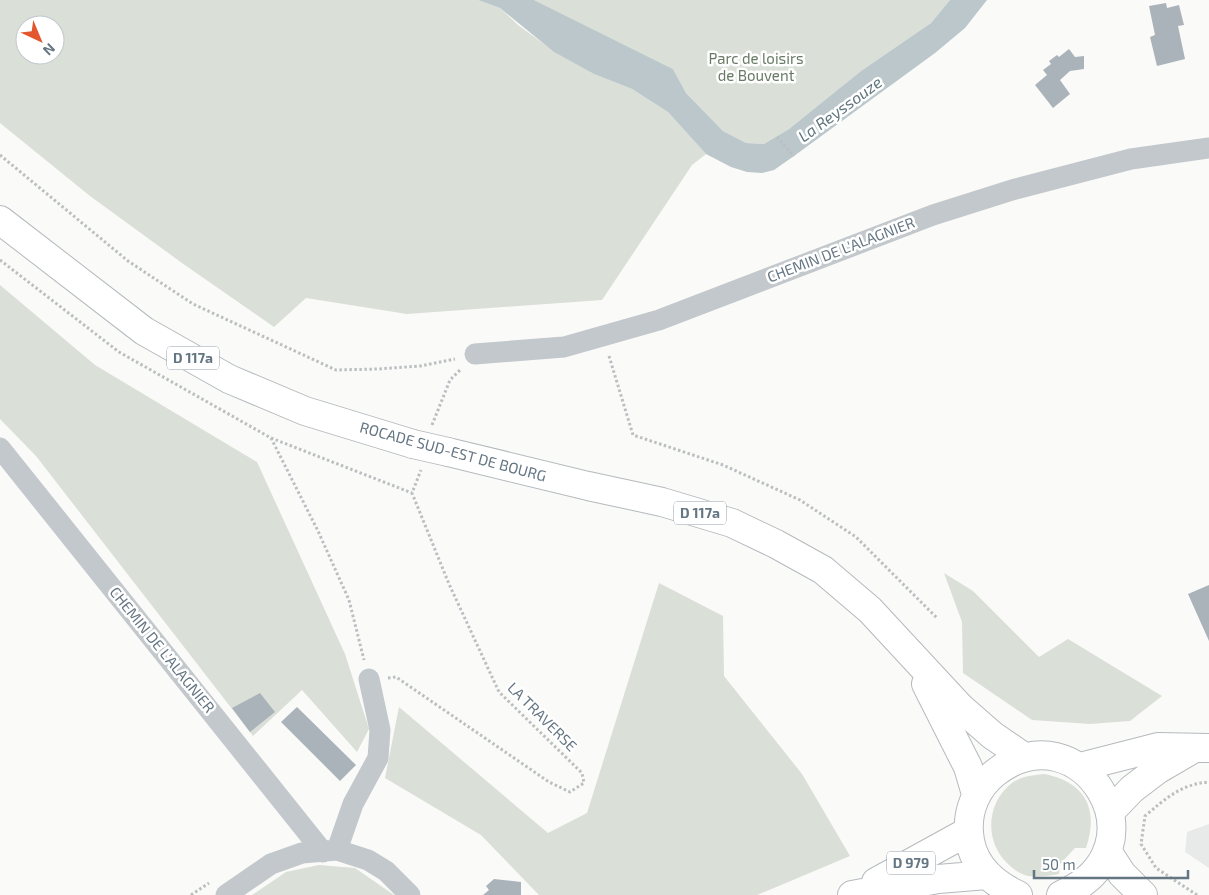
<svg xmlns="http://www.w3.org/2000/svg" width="1209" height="895" viewBox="0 0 1209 895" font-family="'Exo 2',sans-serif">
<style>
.built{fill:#e8e9e9}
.green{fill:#dadfd7;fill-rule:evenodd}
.water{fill:#bbc7cb}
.building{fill:#aab3b9}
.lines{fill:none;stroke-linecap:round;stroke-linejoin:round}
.primary-casing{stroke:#b5babe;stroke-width:30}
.path{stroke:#bbbfc2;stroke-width:3;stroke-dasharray:2.5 2.5;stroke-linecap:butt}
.minor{stroke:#c3c8cc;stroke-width:21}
.primary{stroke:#fff;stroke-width:28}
.primary-bridge-casing{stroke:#b5babe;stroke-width:30;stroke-linecap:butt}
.primary-bridge{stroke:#fff;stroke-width:28}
.labels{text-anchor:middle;stroke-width:5;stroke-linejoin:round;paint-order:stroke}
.shield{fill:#fff;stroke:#939fa8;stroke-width:1}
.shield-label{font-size:14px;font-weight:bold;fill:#657683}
.park-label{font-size:15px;fill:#687a64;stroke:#fff}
.street-label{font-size:15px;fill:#657683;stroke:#fff}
.water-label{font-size:16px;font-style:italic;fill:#60757c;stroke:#fff}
</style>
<rect width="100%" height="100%" fill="#fafaf8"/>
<path class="built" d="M1209 824V868L1185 852 1187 832Z"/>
<path class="green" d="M0 0H478L500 8 518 25 555 52 594 74 632 89 668 112 706 154 692 165 602 300 407 314 306 298 274 327 182 263 90 196 0 123ZM25 25H55V55H25Z
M534 0H950L931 23 861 71 789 129 764 144 746 143 723 131 686 93 673 69Z
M0 285 95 365 257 462 345 654 369 729 357 752 302 690 253 736 36 456 0 419Z
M944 573 973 591 1039 657 1068 639 1162 696 1130 721 1090 724 1032 720 963 673 962 622Z
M659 583 723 616 724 676 802 774 850 856 757 895H539L481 835 385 778 399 707 548 833 587 813Z
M1045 774C1086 783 1099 809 1086 848H1075L1060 864 1059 874C1049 876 1038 877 1028 876 1019 874 1012 868 1006 862 984 839 987 802 1012 783 1022 776 1034 775 1045 774Z
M319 865 355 868 394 895H252L286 872Z"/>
<path class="water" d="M478 0H534L673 69 686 93 723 131 746 143 764 144 789 129 861 71 931 23 950 0H987L965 28 935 53 794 156 774 170 762 173 747 172 731 167 706 154 668 112 632 89 594 74 554 52 500 8Z"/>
<path class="building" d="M1166 3 1167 8 1179 5 1184 25 1178 26 1185 59 1157 66 1150 37 1155 35 1149 6Z
M1069 49 1075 57 1084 56V69L1070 71 1060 80 1070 94 1053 108 1035 85 1047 75 1043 70 1051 64 1049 61 1057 55 1059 57Z
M1209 585V641L1188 594Z
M260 693 275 712 250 732 232 708Z
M297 707 356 765 340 781 281 722Z
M494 879 521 882V895H483L489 890 486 886Z"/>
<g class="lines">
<defs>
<path id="primary" d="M0 220 144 331 229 379 305 411 413 444
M448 452 588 486 662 502 732 523 776 544 823 570 870 610 960 707 992 735 1024 757
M926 684 968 767 976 794
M1080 767 1158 747 1209 748
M1110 812 1132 789 1157 770 1193 749
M1107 851 1122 874 1143 895
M876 882 969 831
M852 895 938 879 987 875
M1018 895C992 883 971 864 969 833 967 810 977 787 995 773 1079 706 1171 847 1061 895"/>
</defs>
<use href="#primary" class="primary-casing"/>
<path class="path" d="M777 137 794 156
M0 155 128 261 193 304 336 370 378 369 420 366 455 359
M0 260 119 352 271 438 318 531 349 600 364 660
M609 356 633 435 723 465 800 500 856 537 937 618
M432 425 450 380 461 369
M271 438 412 493
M388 678 396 677 549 782 570 792 584 783 582 773 499 692 449 584 412 493 421 470
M191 895 209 883
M1197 895 1156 868 1141 844 1145 816C1165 799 1181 784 1209 782"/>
<path class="minor" d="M475 354 564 347 659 320 933 215 1012 190 1131 159 1209 148
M0 448 323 852
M337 850 353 804 378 758 380 730 369 679
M226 895 271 864 302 853 337 850 368 860 386 871 410 895"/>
<use href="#primary" class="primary"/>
<defs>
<path id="primary-bridge" d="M413 444 448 452"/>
</defs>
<use href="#primary-bridge" class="primary-bridge-casing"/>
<use href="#primary-bridge" class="primary-bridge"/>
</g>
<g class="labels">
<g class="shield">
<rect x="167" y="346.5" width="52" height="23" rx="4"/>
<rect x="674" y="501.5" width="52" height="23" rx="4"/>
<rect x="887" y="851.5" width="48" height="23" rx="4"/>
</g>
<g class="shield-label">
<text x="193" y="363">D 117a</text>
<text x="700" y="518">D 117a</text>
<text x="911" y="868">D 979</text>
</g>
<g class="park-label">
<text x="756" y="64">Parc de loisirs<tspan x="756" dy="17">de Bouvent</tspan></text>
</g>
<g class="street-label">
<text transform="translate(841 250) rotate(-21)" y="5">CHEMIN DE L'ALAGNIER</text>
<text transform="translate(453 452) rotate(15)" y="5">ROCADE SUD-EST DE BOURG</text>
<text transform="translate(162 650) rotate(51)" y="5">CHEMIN DE L'ALAGNIER</text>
<text transform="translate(542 717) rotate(45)" y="5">LA TRAVERSE</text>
</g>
<g class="water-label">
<text transform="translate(840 109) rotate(-36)" y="6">La Reyssouze</text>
</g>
</g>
<g transform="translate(40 40) rotate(136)"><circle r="24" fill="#ffffff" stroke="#c1c8cd"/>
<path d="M0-4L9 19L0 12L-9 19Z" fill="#e4572e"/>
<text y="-8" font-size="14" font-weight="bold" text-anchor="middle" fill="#657683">N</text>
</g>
<path d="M1034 870v8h154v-8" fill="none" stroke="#657683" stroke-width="2.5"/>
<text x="1042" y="870" font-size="15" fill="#657683" stroke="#ffffff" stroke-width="4" paint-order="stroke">50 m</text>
</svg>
